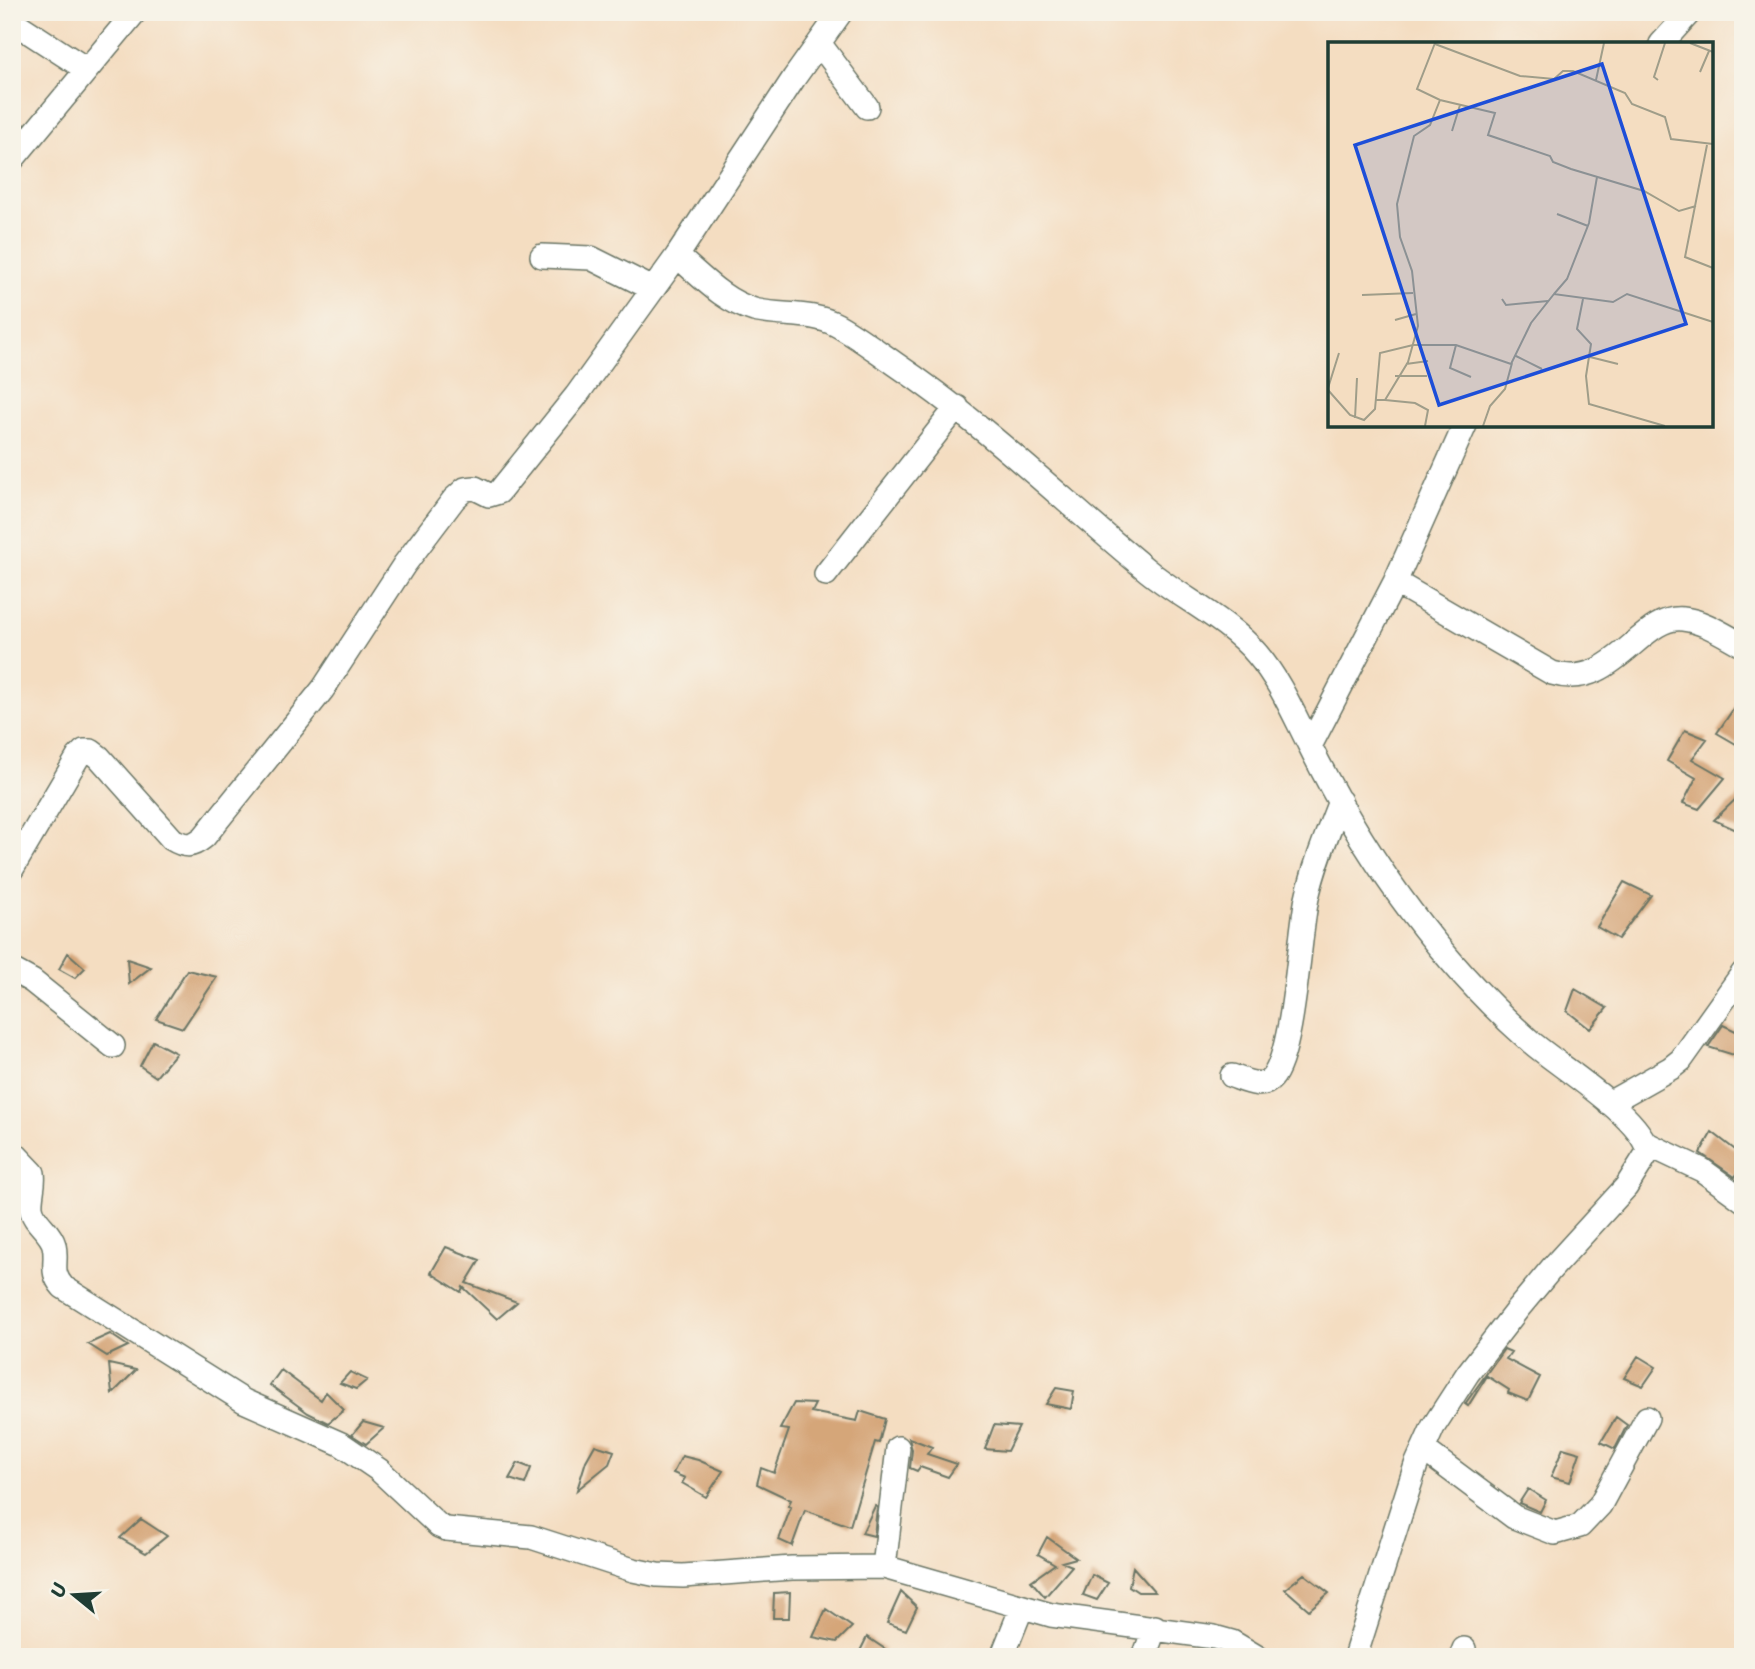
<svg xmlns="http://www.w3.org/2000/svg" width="1755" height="1669" viewBox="0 0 1755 1669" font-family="Sriracha,sans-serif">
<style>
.building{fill:#d5a679}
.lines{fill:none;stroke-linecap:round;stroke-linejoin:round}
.minor-casing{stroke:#6a7565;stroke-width:26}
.minor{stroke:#fff;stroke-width:23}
.inset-road{fill:none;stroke:#9f9d89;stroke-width:2}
.view{fill:#1d4ed8;fill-opacity:0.15;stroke:#1d4ed8;stroke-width:3.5}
.inset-edge{fill:none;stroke:#1f3d34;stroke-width:3.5}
</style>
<rect width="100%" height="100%" fill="#f7f3e8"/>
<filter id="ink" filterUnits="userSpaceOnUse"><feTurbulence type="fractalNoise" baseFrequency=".0143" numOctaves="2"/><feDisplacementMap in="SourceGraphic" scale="14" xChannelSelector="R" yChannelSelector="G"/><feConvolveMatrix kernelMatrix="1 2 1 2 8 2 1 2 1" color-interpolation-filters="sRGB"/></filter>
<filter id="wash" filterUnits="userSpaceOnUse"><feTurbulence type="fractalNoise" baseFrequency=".00686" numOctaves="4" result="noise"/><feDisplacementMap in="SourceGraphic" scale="28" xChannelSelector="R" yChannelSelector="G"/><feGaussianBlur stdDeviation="1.57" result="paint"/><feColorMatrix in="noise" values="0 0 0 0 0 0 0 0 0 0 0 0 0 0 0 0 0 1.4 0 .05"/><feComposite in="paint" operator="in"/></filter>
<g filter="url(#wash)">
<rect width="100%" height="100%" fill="#f4ddc1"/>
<g id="blocks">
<path class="building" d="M1743 695V748L1717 733Z
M1685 730 1707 739 1692 759 1725 778 1699 809 1683 803 1696 778 1667 761Z
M1743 792V833L1714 820Z
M1624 882 1651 895 1618 939 1597 927Z
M68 953 85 968 75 978 59 969Z
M127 959 151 967 129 984Z
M187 970 217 977 183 1028 156 1019Z
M1575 989 1607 1008 1590 1029 1567 1011Z
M1723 1025 1740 1033 1734 1055 1708 1047Z
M153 1041 176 1053 156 1077 140 1066Z
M1712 1132 1743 1156V1165L1735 1177 1700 1153Z
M12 1172 19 1179 17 1199 12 1201Z
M446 1247 480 1260 466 1283 517 1302 497 1319 463 1287 461 1292 431 1273Z
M110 1334 128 1346 107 1356 88 1344Z
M1504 1349 1511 1352 1506 1359 1540 1377 1528 1401 1508 1393 1509 1390 1487 1376 1468 1406 1465 1404Z
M1638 1356 1656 1367 1643 1386 1624 1378Z
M109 1364 136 1370 112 1394Z
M281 1370 321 1400 326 1392 344 1410 328 1423 308 1413 270 1385Z
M350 1372 367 1380 356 1389 340 1383Z
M1056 1388 1074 1391 1071 1409 1046 1404Z
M794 1403 815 1404 811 1412 857 1421 860 1411 885 1419 879 1443 875 1442 850 1526 805 1510 792 1546 779 1540 791 1507 788 1506 791 1500 757 1484 761 1468 774 1473 789 1430 780 1429Z
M1616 1417 1627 1425 1615 1449 1601 1442Z
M363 1422 384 1428 366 1444 352 1435Z
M994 1425 1019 1427 1007 1451 985 1449Z
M909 1438 932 1447 927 1454 957 1464 948 1477 920 1467 917 1471 910 1468 912 1450Z
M595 1445 614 1451 609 1464 577 1490 586 1461Z
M1563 1448 1580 1453 1570 1482 1551 1477Z
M682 1456 698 1460 723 1471 706 1497 682 1483 685 1478 673 1473Z
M518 1463 531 1468 525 1484 509 1479Z
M1528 1489 1546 1500 1540 1512 1519 1503Z
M875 1506 877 1507 874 1536 862 1533Z
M141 1519 167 1536 146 1553 120 1538Z
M1047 1537 1076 1558 1062 1562 1072 1566 1045 1597 1031 1581 1055 1564 1038 1554Z
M1133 1567 1155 1592H1138L1129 1586Z
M1304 1574 1329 1593 1309 1610 1285 1589Z
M1092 1575 1108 1583 1097 1600 1083 1595Z
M790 1592 789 1618H773L774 1593Z
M901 1592 917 1607 906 1630 887 1623Z
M826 1609 852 1627 837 1642 813 1637Z
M867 1637 885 1649 877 1657H857Z"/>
</g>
</g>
<g filter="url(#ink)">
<use href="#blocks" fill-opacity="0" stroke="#6a7565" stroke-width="2"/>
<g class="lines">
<defs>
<path id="minor" d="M12 21 86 69
M819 43 867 107
M1661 44 1690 12
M12 160 135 12
M542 256 591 258 653 289
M677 256C701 276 723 301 754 310 782 317 811 311 837 325 857 336 875 350 894 363 986 425 1063 501 1148 571 1183 599 1228 620 1257 654 1280 681 1294 715 1310 746
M826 574 957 407
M1395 582 1552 673C1614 692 1640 614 1683 619 1704 621 1724 635 1743 645
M12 869 78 757 84 751H91L99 757 172 839C185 847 192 847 204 837L323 689 404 565 454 499 465 489 475 488 489 495 499 492 576 396 677 256 794 78 841 12
M12 970 32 981 113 1046
M1232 1076C1244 1080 1262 1090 1272 1078 1294 1053 1299 936 1307 898 1314 865 1328 833 1340 801
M1609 1103 1671 1068 1681 1060 1743 973
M1647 1144 1702 1170 1743 1200
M12 1151 33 1173C35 1184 30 1195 31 1207 33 1223 50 1230 54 1245 58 1263 49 1271 63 1287L244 1401 341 1444 379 1470 439 1526 446 1529 531 1537 633 1570 657 1575 683 1576 792 1568 884 1567 1051 1615 1214 1637 1232 1642 1257 1657
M1423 1449 1514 1517 1555 1533 1580 1526 1600 1505 1647 1418
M884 1567 898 1448
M1002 1657 1022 1607
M1144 1657 1155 1627
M1355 1657 1416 1465 1433 1427 1468 1373 1517 1310 1552 1268 1626 1187 1648 1152C1642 1117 1560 1067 1531 1042 1438 960 1365 857 1310 746L1395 582 1465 425
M1461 1657 1464 1649"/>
</defs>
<use href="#minor" class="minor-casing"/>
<use href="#minor" class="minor"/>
</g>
</g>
<g transform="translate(1328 42)">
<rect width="385" height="385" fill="#f4ddc1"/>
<path class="inset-road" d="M107 1 89 47 112 58 167 71 160 93 222 114 225 120 243 127 316 149 351 169 368 164M362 1 385 10M107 2 192 34 226 37 235 29H245L297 51 304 62 337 75 343 97 385 102M372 30 381 9M268 38 276 1M330 38 326 35 337 1M124 89 132 63M379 103 357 215 385 226M229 172 260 184M226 252 239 237 261 181 269 135M34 253 85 251M174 257 178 263 220 259M255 257 249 287 263 302 258 334 261 362 337 384M67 278 88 272M128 303 122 326 143 335M188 314 214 327M262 315 290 322M78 322 100 319M67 334H99M0 346 11 311M0 348 22 373 36 378 47 367 52 311 85 303H128L183 322 203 281 226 252 285 260 299 252 385 280M48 358H57L80 320 90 284 84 229 72 195 69 162 86 94 102 83 112 58M57 358 87 361 100 368 97 384M27 376 29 336M155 384 162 364 177 347 184 321"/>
<path class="view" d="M274 22 358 282 111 363 27 103Z"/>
<rect width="385" height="385" class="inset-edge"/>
</g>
<rect width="1755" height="1669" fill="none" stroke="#f7f3e8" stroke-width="42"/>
<g transform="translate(74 1595) rotate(288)" stroke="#f7f3e8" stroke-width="5" paint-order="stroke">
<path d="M0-5L12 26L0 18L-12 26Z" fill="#1f3d34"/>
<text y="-10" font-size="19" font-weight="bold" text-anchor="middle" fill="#1f3d34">U</text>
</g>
</svg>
